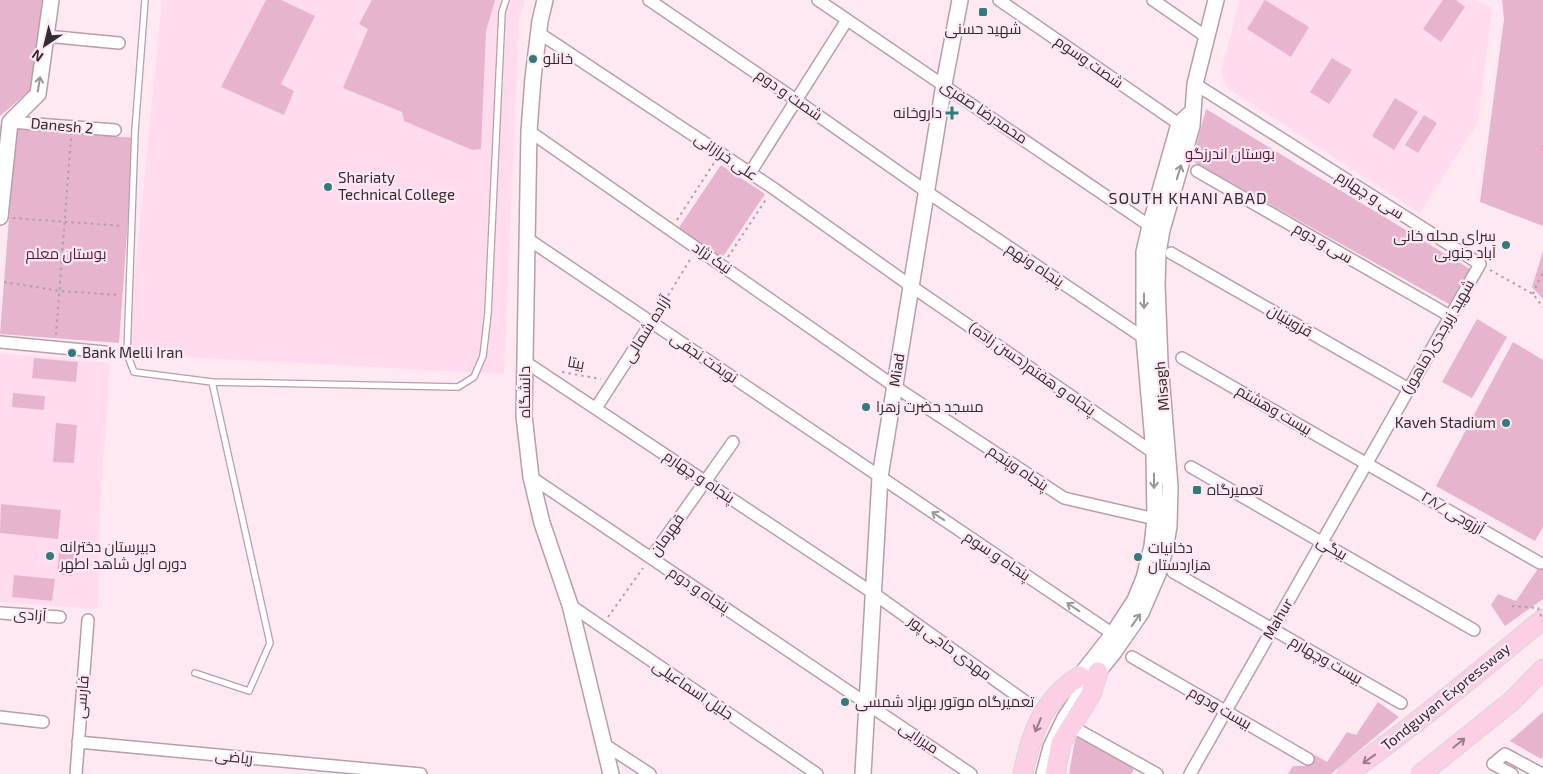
<svg xmlns="http://www.w3.org/2000/svg" width="1543" height="774" viewBox="0 0 1543 774" font-family="'Exo 2',Cairo,sans-serif">
<style>
.built{fill:#ffdced}
.green{fill:#e7b4cd}
.lines{fill:none;stroke-linecap:round;stroke-linejoin:round}
.service-casing{stroke:#b79eaa;stroke-width:8}
.minor-casing{stroke:#b79eaa;stroke-width:14}
.tertiary-casing{stroke:#b79eaa;stroke-width:18}
.trunk-casing{stroke:#d7d5d6;stroke-width:21}
.path{stroke:#b19fa7;stroke-width:2;stroke-dasharray:2.5 4;stroke-linecap:butt}
.service{stroke:#fff;stroke-width:5.5}
.minor{stroke:#fff;stroke-width:11}
.tertiary{stroke:#fff;stroke-width:15}
.trunk{stroke:#fccfe4;stroke-width:19}
.path-bridge{stroke:#b19fa7;stroke-width:2;stroke-dasharray:2.5 4;stroke-linecap:butt}
.oneway{stroke:#9a9598}
.oneway2{stroke:#987d8a}
.poi-dot{fill:#317b7d;stroke:#fee8f2;stroke-width:2}
.labels{text-anchor:middle;stroke-width:4.5;stroke-linejoin:round;paint-order:stroke}
.poi-label{font-size:15px;fill:#352b30;stroke:#fee8f2;text-anchor:start}
.street-label{font-size:15px;fill:#352b30;stroke:#fee8f2}
.park-label{font-size:15px;fill:#5e1441;stroke:#fee8f2}
.neighbourhood-label{font-size:16px;letter-spacing:1px;fill:#352b30;stroke:#fee8f2}
</style>
<rect width="100%" height="100%" fill="#fee8f2"/>
<path class="built" d="M162 0H525L519 20 504 374 127 354Z
M1240 0H1476L1492 8 1478 122 1420 213 1227 88 1221 71Z
M0 353 110 363 100 511 98 609 0 602Z"/>
<path class="green" d="M0 0H42L34 87 0 116Z
M266 0H281L315 16 281 84 294 91 284 115 221 87Z
M372 0H495L486 31 481 149 472 150 404 121 402 112 343 88 368 29 359 24Z
M1265 0 1309 27 1291 57 1247 29Z
M1443 0H1456L1465 7 1441 42 1423 29Z
M1502 0H1543V226L1480 202 1504 19Z
M1332 58 1352 70 1329 104 1310 92Z
M1395 98 1418 112 1394 150 1372 136Z
M1206 109 1470 269 1449 304 1192 161Z
M1424 115 1437 123 1418 153 1405 145Z
M16 128 134 138 119 343 0 334Z
M721 165 765 194 722 258 678 229Z
M1543 251V299L1532 287Z
M1477 319 1507 337 1472 398 1442 382Z
M1513 342 1543 360V527L1535 541 1436 486Z
M34 358 78 362 76 382 32 378Z
M13 393 45 396 44 410 12 407Z
M56 423 77 425 74 463 53 462Z
M1 504 61 510 58 539 0 533Z
M60 543 75 545 72 576 57 574Z
M1543 561V599L1505 626 1491 605 1498 594 1516 601Z
M14 575 55 579 52 601 12 597Z
M1378 702 1399 717 1331 774H1288L1293 766H1307L1315 755 1327 762 1347 732 1356 735Z
M1543 712V756L1541 759 1510 741Z
M1076 734 1134 769 1131 774H1069Z"/>
<g class="lines">
<defs>
<path id="service" d="M145 0 135 131 127 354 134 372 212 382 458 387 474 377 483 356 488 313 502 12 506 0
M195 673 249 691 270 643 212 382"/>
<path id="minor" d="M649 0 796 100 927 192 1144 338
M818 0 1150 226
M999 0 1179 124
M1153 0 1208 38
M539 33 773 188 911 286 1154 453
M46 36 119 43
M10 122 115 130
M529 131 894 386 1064 498 1155 519
M1197 171 1450 316
M750 173 847 20
M528 239 1113 634
M1171 253 1409 389
M0 342 105 352
M1182 358 1540 563
M524 361 873 593 1026 702
M596 408 651 323
M1191 467 1474 630
M531 477 971 774
M651 558 733 442
M1173 572 1401 703
M570 605 817 774
M0 613 60 617
M1132 657 1308 759
M0 717 43 722
M1080 731 1157 774
M78 742 421 774
M604 744 650 774
M76 774 88 620
M1190 774 1480 264 1195 84
M1512 774 1493 764 1505 754 1542 774"/>
<path id="tertiary" d="M545 0 540 21 533 78 529 131 524 416 531 477 542 523 570 605 611 774
M0 217 10 122 38 94 51 0
M1074 686 1080 676 1113 634 1135 600 1144 578 1152 546 1155 519 1154 453 1144 338V252L1150 226 1179 124 1193 111
M863 774 880 477 944 84 960 0
M1044 774 1051 747 1065 718 1084 689 1114 652 1141 613 1158 574 1165 550 1169 526 1170 486 1160 362 1157 285 1158 253 1162 230 1192 126 1195 84 1216 0"/>
<path id="trunk" d="M1023 774C1029 745 1037 715 1059 693 1065 686 1073 681 1080 676
M1055 774 1061 743 1091 694 1098 672
M1347 774C1415 725 1479 672 1543 619
M1421 774 1512 701 1543 669"/>
</defs>
<use href="#service" class="service-casing"/>
<use href="#minor" class="minor-casing"/>
<use href="#tertiary" class="tertiary-casing"/>
<use href="#trunk" class="trunk-casing"/>
<path class="path" d="M1543 146V147
M13 218 123 226
M677 220 714 163
M728 257 767 198
M1490 270 1533 294 1543 307
M4 282 60 291 120 295
M1533 294 1543 271
M658 312 691 258
M56 335 71 138
M562 372 601 379
M608 617 643 568"/>
<use href="#service" class="service"/>
<use href="#minor" class="minor"/>
<use href="#tertiary" class="tertiary"/>
<use href="#trunk" class="trunk"/>
<path class="path-bridge" d="M1512 606 1538 608 1543 621"/>
</g>
<defs><path id="oneway-shaft" d="M-6 0H5M1.5-3L5.5 0L1.5 3" fill="none" stroke-width="1.6" stroke-linecap="round" stroke-linejoin="round" transform="scale(1.25)"/></defs>
<g class="oneway">
<use href="#oneway-shaft" transform="translate(39 84) rotate(-81)"/>
<use href="#oneway-shaft" transform="translate(1179 172) rotate(-73)"/>
<use href="#oneway-shaft" transform="translate(1144 301) rotate(90)"/>
<use href="#oneway-shaft" transform="translate(1154 481) rotate(90)"/>
<use href="#oneway-shaft" transform="translate(938 516) rotate(-146)"/>
<use href="#oneway-shaft" transform="translate(1073 607) rotate(-146)"/>
<use href="#oneway-shaft" transform="translate(1136 620) rotate(-55)"/>
</g>
<g class="oneway2">
<use href="#oneway-shaft" transform="translate(1038 725) rotate(113)"/>
<use href="#oneway-shaft" transform="translate(1459 743) rotate(-39)"/>
<use href="#oneway-shaft" transform="translate(1369 759) rotate(144)"/>
</g>
<g class="poi-dot">
<rect x="978" y="7" width="10" height="10" rx="2.5"/>
<circle cx="533" cy="59" r="5"/>
<path d="M949.5 105.5h5v5h5v5h-5v5h-5v-5h-5v-5h5z"/>
<circle cx="328" cy="187" r="5"/>
<circle cx="1506" cy="245" r="5"/>
<circle cx="72" cy="353" r="5"/>
<circle cx="866" cy="407" r="5"/>
<circle cx="1506" cy="423" r="5"/>
<rect x="1192" y="485" width="10" height="10" rx="2.5"/>
<circle cx="50" cy="556" r="5"/>
<circle cx="1138" cy="557" r="5"/>
<circle cx="845" cy="702" r="5"/>
</g>
<g class="labels">
<g class="poi-label">
<text x="983" y="34" text-anchor="middle">شهید حسنی</text>
<text x="543" y="64">خانلو</text>
<text x="942" y="118" text-anchor="end">داروخانه</text>
<text x="338" y="183">Shariaty<tspan x="338" dy="17">Technical College</tspan></text>
<text x="1496" y="241" text-anchor="end">سرای محله خانی<tspan x="1496" dy="17">آباد جنوبی</tspan></text>
<text x="82" y="358">Bank Melli Iran</text>
<text x="876" y="412">مسجد حضرت زهرا</text>
<text x="1496" y="428" text-anchor="end">Kaveh Stadium</text>
<text x="1207" y="495">تعمیرگاه</text>
<text x="60" y="552">دبیرستان دخترانه<tspan x="60" dy="17">دوره اول شاهد اطهر</tspan></text>
<text x="1148" y="553">دخانیات<tspan x="1148" dy="17">هزاردستان</tspan></text>
<text x="855" y="707">تعمیرگاه موتور بهزاد شمسی</text>
</g>
<g class="street-label">
<text transform="translate(1089 62) rotate(35)" y="5">شصت وسوم</text>
<text transform="translate(789 95) rotate(35)" y="5">شصت و دوم</text>
<text transform="translate(984 112) rotate(34)" y="5">محمدرضا صفری</text>
<text transform="translate(62 126) rotate(5)" y="5">Danesh 2</text>
<text transform="translate(726 157) rotate(34)" y="5">علی خرازانی</text>
<text transform="translate(1370 195) rotate(32)" y="5">سی و چهارم</text>
<text transform="translate(1323 243) rotate(30)" y="5">سی و دوم</text>
<text transform="translate(712 258) rotate(34)" y="5">نیک نژاد</text>
<text transform="translate(1035 265) rotate(34)" y="5">پنجاه ونهم</text>
<text transform="translate(1290 321) rotate(30)" y="5">قزوینیان</text>
<text transform="translate(647 329) rotate(-58)" y="5">آزاده شمالی</text>
<text transform="translate(1438 337) rotate(-60)" y="5">شهید زبرجدی(ماهور)</text>
<text transform="translate(704 358) rotate(34)" y="5">نوبخت نجفی</text>
<text transform="translate(576 363) rotate(10)" y="5">بیتا</text>
<text transform="translate(1032 369) rotate(35)" y="5">(حسن زاده)پنجاه و هفتم</text>
<text transform="translate(897 370) rotate(-81)" y="5">Miad</text>
<text transform="translate(1162 386) rotate(-95)" y="5">Misagh</text>
<text transform="translate(525 392) rotate(-90)" y="5">دانشگاه</text>
<text transform="translate(1274 410) rotate(30)" y="5">بیست وهشتم</text>
<text transform="translate(1018 468) rotate(34)" y="5">پنجاه وپنجم</text>
<text transform="translate(699 477) rotate(34)" y="5">پنجاه و چهارم</text>
<text transform="translate(1453 513) rotate(30)" y="5">آرزوجی /۲۸</text>
<text transform="translate(667 535) rotate(-55)" y="5">قهرمان</text>
<text transform="translate(1332 548) rotate(30)" y="5">بیگی</text>
<text transform="translate(997 556) rotate(34)" y="5">پنجاه و سوم</text>
<text transform="translate(699 590) rotate(34)" y="5">پنجاه و دوم</text>
<text transform="translate(30 615) rotate(4)" y="5">آزادی</text>
<text transform="translate(1278 619) rotate(-60)" y="5">Mahur</text>
<text transform="translate(950 648) rotate(36)" y="5">مهدی حاجی پور</text>
<text transform="translate(1326 660) rotate(30)" y="5">بیست وچهارم</text>
<text transform="translate(693 690) rotate(34)" y="5">جلیل اسماعیلی</text>
<text transform="translate(82 697) rotate(-85)" y="5">فارسی</text>
<text transform="translate(1446 697) rotate(-39)" y="5">Tondguyan Expressway</text>
<text transform="translate(1220 708) rotate(30)" y="5">بیست ودوم</text>
<text transform="translate(919 738) rotate(34)" y="5">میرزایی</text>
<text transform="translate(234 757) rotate(6)" y="5">ریاضی</text>
</g>
<g class="park-label">
<text x="1230" y="159">بوستان اندرزگو</text>
<text x="66" y="259">بوستان معلم</text>
</g>
<g class="neighbourhood-label">
<text x="1188" y="204">SOUTH KHANI ABAD</text>
</g>
</g>
<g transform="translate(45 45) rotate(215)" stroke="#fee8f2" stroke-width="4" paint-order="stroke">
<path d="M0-4L9 19L0 12L-9 19Z" fill="#352b30"/>
<text y="-8" font-size="14" font-weight="bold" text-anchor="middle" fill="#352b30">N</text>
</g>
</svg>
